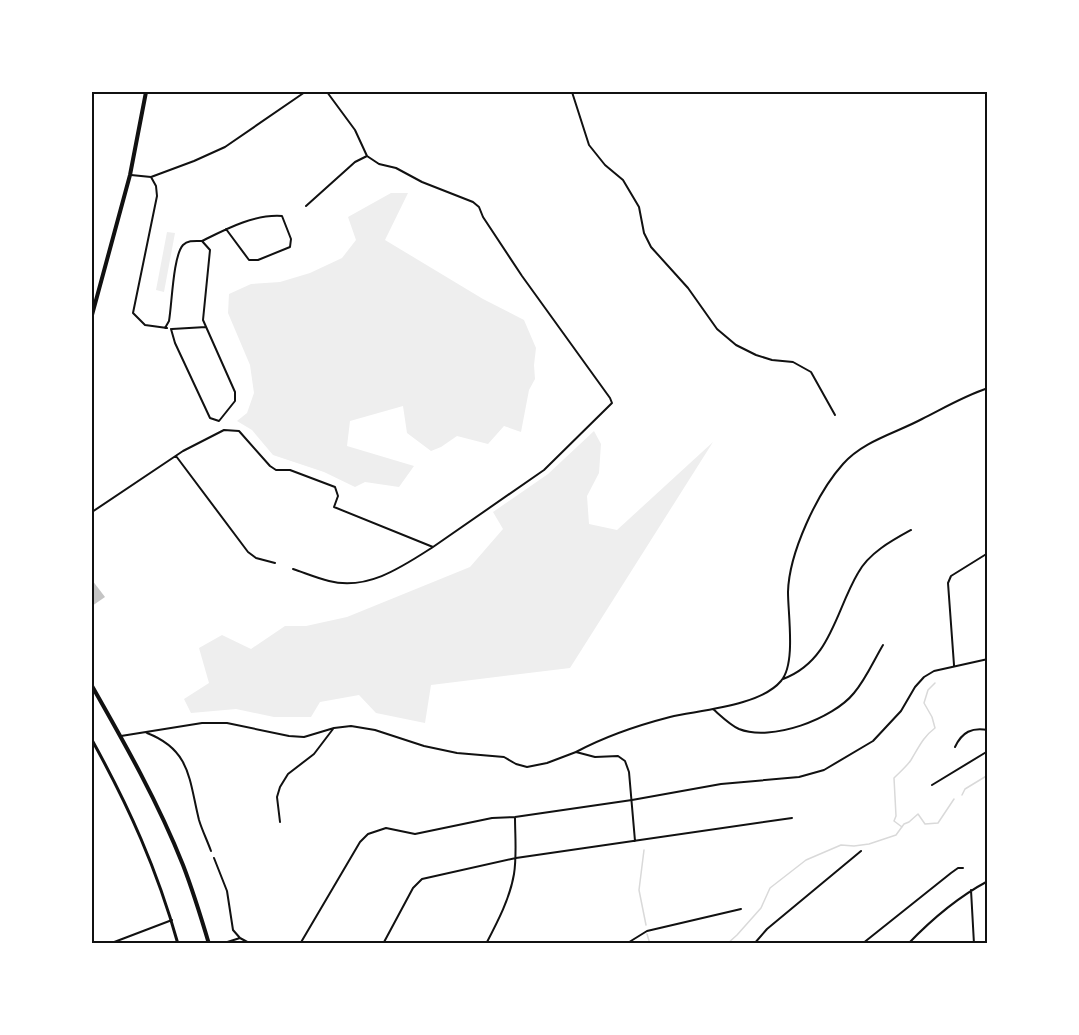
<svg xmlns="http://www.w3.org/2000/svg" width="1079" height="1035" viewBox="0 0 1079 1035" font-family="Arial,sans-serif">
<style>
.green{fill:#eee}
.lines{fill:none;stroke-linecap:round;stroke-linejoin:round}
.stream{stroke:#d9d9d9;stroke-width:1.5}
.building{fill:#c4c4c4}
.minor{stroke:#111;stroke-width:2}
.tertiary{stroke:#111;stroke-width:3}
.primary{stroke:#111;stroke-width:4}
.neatline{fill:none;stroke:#111;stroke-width:2}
</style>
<rect width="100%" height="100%" fill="#fff"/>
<path class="green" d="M391 193H408L385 240 483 299 524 320 536 348 534 365 535 379 529 390 521 432 504 426 488 444 457 436 441 447 431 451 407 433 403 406 350 421 347 446 414 466 399 487 365 482 355 487 324 472 273 455 252 430 237 421 247 413 254 393 250 365 228 313 229 294 251 284 280 282 310 273 342 258 356 240 348 217Z
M167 232 175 233 164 292 156 290Z
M594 431 601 444 599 473 587 496 589 524 617 530 713 442 570 668 431 685 425 723 376 713 359 695 320 702 311 717H274L236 709 191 713 184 699 209 683 199 648 222 635 251 649 285 626H306L347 617 470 567 503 529 493 512 548 474Z"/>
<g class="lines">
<path class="stream" d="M962 795 965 789 988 775
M902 827 894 821 896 816 894 778C900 772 907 766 911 760 919 747 923 737 935 728L932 717 924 703 928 690 935 683
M644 850 639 890 646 925
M647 934 650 944
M727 944 737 935 761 908 770 888 806 860 841 845 854 846 869 844 896 835 904 824 909 822 918 814 925 824 938 823 954 799"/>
</g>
<path class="building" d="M92 580 105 597 92 606Z"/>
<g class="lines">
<path class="minor" d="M572 92 589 145 605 165 623 180 639 207 644 233 651 247 688 288 717 329 736 345 756 355 772 360 793 362 811 372 835 415
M131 175 151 177 194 161 225 147 305 92
M151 177 156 186 157 196 133 313 145 325 167 328
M306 206 355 162 367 156
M202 241C226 229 254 214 282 216L291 239 290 247 258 260H249L226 229
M165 328 169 321C172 304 173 256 183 245 188 240 195 241 202 241L210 250 203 320 235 392V401L219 421 210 418 175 343 171 329
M172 329 206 327
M176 456 248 552 256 558 275 563
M92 512 183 451 224 430 239 431 270 466 276 470H290L335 487 338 496 334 507 433 547 544 470 612 403 610 398 522 276 483 217 479 207 473 202 422 182 396 168 379 164 367 156 355 130 327 92
M293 569C305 573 317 578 329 581 367 591 402 567 433 547
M954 665 948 583 951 576 988 553
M783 679C831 661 835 612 858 573 869 553 891 541 911 530
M713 709C721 716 730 725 739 729 771 742 833 719 854 693 866 679 874 660 883 645
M147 733C191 750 189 780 199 820 202 830 207 840 211 851
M121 736 202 723H227L289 736 304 737 334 728 351 726 375 730 424 746 457 753 504 757 516 764 527 767 547 763 576 752 595 757 618 756 625 761 629 772 635 841
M955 747C962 732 972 727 988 730
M576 752C604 737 639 725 670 717 701 710 760 706 781 681 796 664 788 615 788 592 789 553 817 493 843 464 863 441 896 433 922 419 944 408 964 396 988 388
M932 785 988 751
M280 822 277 797 280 787 288 774 314 754 333 729
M214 858 227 891 233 930 240 938
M971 890 974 944
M109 944 172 920
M221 944 240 938 251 944
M300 944 360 842 368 834 386 828 415 834 492 818 515 817 632 800 721 784 799 777 824 770 873 741 901 711 915 687 924 677 934 671 988 659
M383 944 413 888 422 879 516 858 792 818
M486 944C498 921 510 898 514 874 517 855 515 836 515 817
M626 944 647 931 741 909
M754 944 767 929 861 851
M862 944 951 873 958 868H963
M908 944C931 920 958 897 988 881"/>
<path class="tertiary" d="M92 740C129 807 157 869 178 944"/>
<path class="primary" d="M92 315 130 175 146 92
M92 686C125 744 158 802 183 865 193 891 201 917 209 944"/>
</g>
<rect width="1079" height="1035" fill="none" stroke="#ffffff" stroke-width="186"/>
<rect x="93" y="93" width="893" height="849" class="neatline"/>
</svg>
